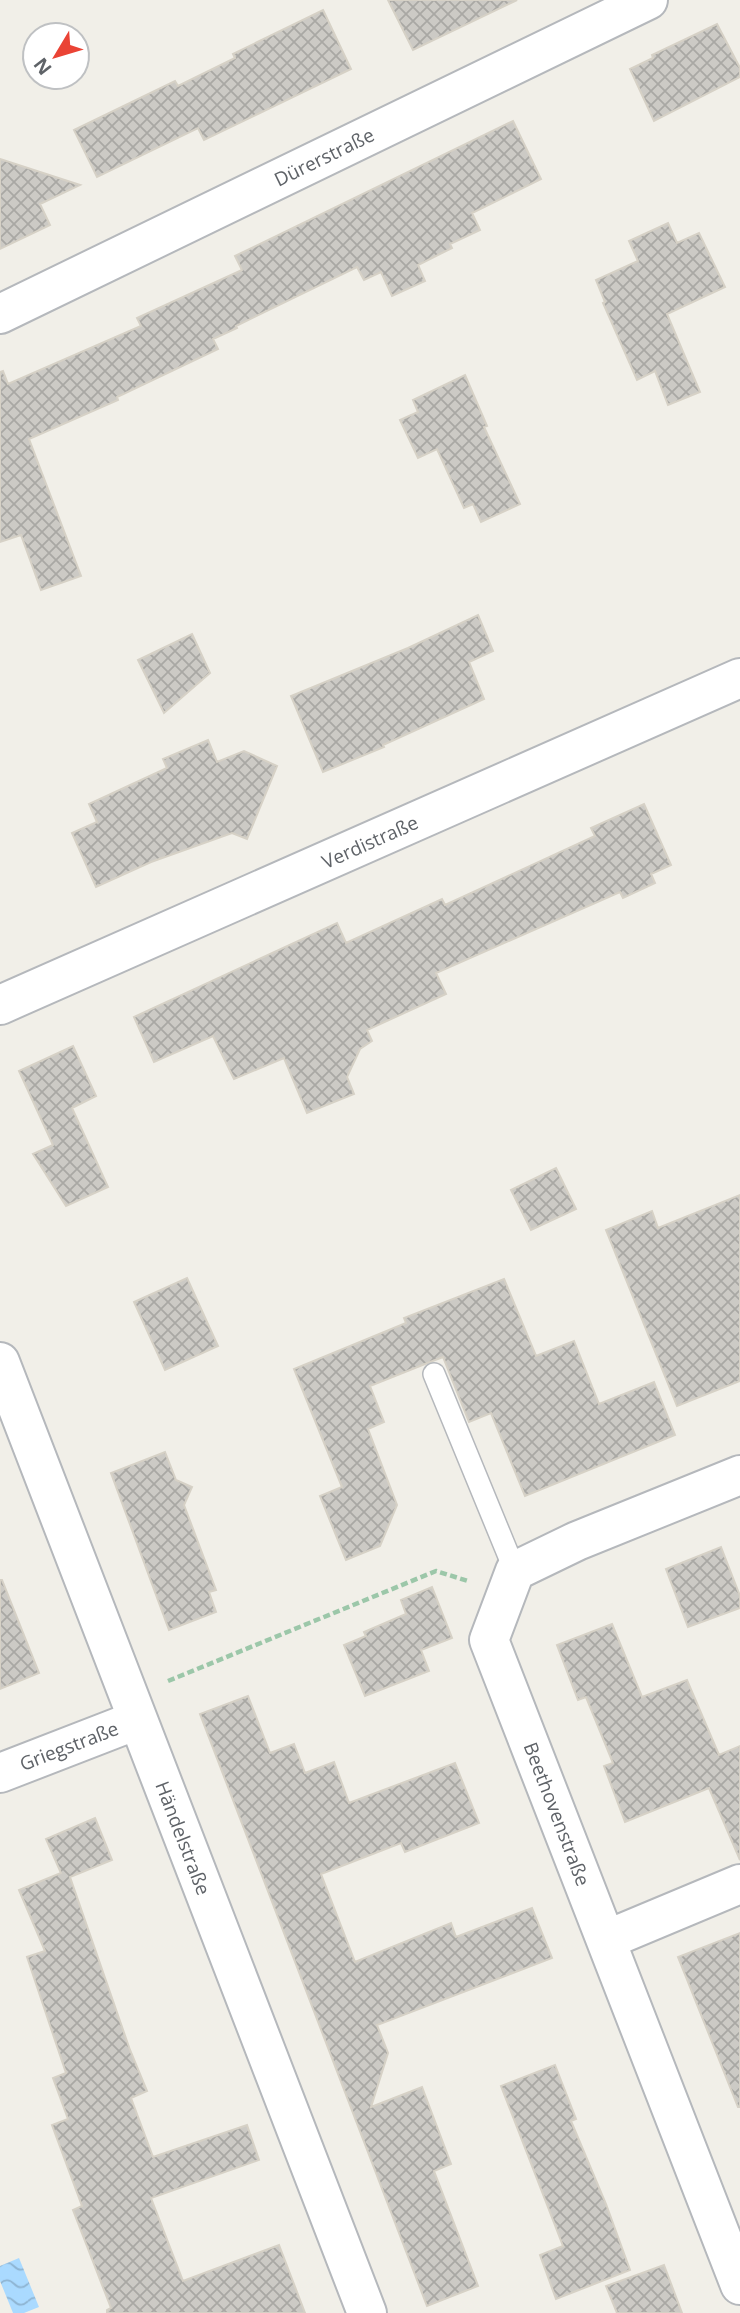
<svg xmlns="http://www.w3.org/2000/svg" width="740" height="2313" viewBox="0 0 740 2313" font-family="'Open Sans',sans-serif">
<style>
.water{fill:url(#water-waves)}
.building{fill:url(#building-cross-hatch);stroke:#d6d1c6;stroke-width:2}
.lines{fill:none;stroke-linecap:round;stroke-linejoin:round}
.service-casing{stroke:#b5b8bc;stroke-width:24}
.minor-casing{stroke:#b5b8bc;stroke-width:42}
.path{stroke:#9cc7a9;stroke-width:4.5;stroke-dasharray:7 3.5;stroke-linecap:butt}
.service{stroke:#fff;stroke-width:21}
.minor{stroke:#fff;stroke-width:38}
.labels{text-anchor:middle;stroke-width:7;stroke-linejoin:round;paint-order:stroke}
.street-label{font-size:19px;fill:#5f6368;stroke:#fff}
</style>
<defs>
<pattern id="water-waves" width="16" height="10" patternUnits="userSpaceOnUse" patternTransform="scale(1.75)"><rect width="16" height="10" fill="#aadaff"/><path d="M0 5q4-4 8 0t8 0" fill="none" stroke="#8eb4d2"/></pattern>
<pattern id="building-cross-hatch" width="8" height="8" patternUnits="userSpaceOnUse" patternTransform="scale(1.75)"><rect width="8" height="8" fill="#cccac5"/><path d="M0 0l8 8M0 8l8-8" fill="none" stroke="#a9a8a4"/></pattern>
</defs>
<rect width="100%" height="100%" fill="#f1efe8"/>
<path class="water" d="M19 2258 39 2307 24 2313H13L0 2281V2266Z"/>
<path class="building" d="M388 0H517L413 50Z
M323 10 351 69 204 140 198 128 97 177 74 130 175 81 178 86 235 58 233 54Z
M717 24 740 68V77L654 121 630 69 653 58 652 55Z
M513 121 541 179 472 213 480 230 450 244 452 248 418 265 425 281 392 296 381 272 364 280 357 267 236 326 237 328 213 339 218 349 117 397 118 400 29 439 81 576 41 590 21 535 0 542V372L3 371 8 384 141 326 137 318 242 270 235 256Z
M0 159 80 185 40 204 50 225 0 249Z
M668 223 677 243 699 233 725 287 667 314 700 392 668 405 655 371 637 380 603 303 605 302 596 280 638 261 629 241Z
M465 375 487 426 484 427 520 504 481 522 473 504 464 508 437 449 418 458 400 420 418 412 413 400Z
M478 615 493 651 469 662 484 699 383 745 384 747 323 772 291 696 408 648Z
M192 634 210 673 164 713 138 660Z
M208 740 217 762 244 751 277 766 247 839 232 833 151 862 96 887 72 833 97 822 89 804 167 768 163 759Z
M644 804 671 865 651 874 655 883 623 898 620 892 436 973 446 994 367 1030 372 1041 360 1049 347 1077 354 1094 307 1113 284 1058 234 1079 213 1036 154 1062 134 1017 337 923 346 943 442 899 445 905 595 836 591 828Z
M73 1046 96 1096 72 1108 108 1187 66 1206 33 1154 53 1145 19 1071Z
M556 1168 576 1209 531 1230 511 1190Z
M740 1195V1381L677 1406 606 1230 652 1211 658 1228Z
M187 1278 218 1346 165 1370 134 1302Z
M504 1279 536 1356 574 1341 599 1404 654 1382 675 1435 525 1496 491 1413 469 1422 443 1357 430 1362 370 1386 384 1422 368 1429 397 1505 380 1546 346 1560 320 1496 342 1487 294 1369 406 1323 404 1318Z
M165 1452 176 1480 192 1487 184 1505 216 1590 209 1592 216 1612 169 1630 111 1473Z
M721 1547 740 1596V1608L688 1627 666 1569Z
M0 1580H2L39 1673 0 1689Z
M432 1587 452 1638 421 1650 429 1671 365 1696 344 1645 366 1636 364 1632 406 1614 401 1600Z
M612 1624 642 1697 687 1680 719 1755 740 1746V1860L709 1788 625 1822 604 1766 613 1763 586 1697 578 1700 557 1645Z
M248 1696 270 1753 294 1744 305 1773 334 1762 349 1803 455 1763 479 1823 405 1852 401 1843 321 1874 355 1962 451 1923 456 1937 532 1908 552 1958 377 2025 388 2053 371 2107 422 2087 451 2164 434 2171 478 2286 427 2306 200 1714Z
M95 1818 112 1860 70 1877 130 2050 147 2091 131 2098 153 2157 247 2125 259 2160 151 2198 183 2281 279 2245 305 2313H107V2310L111 2308 73 2210 82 2206 52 2125 68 2119 53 2078 66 2073 27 1957 45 1951 19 1890 61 1873 46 1839Z
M740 1933V2107H738L678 1957Z
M555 2065 576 2119 571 2121 606 2204 630 2270 556 2299 540 2255 563 2246 501 2086Z
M664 2265 682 2313H617L606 2286Z"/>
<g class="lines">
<defs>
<path id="service" d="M434 1374 515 1571"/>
<path id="minor" d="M0 314 648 0
M0 1005 740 678
M0 1362 367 2313
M740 1475 577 1541 515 1571 489 1640 740 2285
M0 1773 137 1720
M606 1940 740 1884"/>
</defs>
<use href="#service" class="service-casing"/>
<use href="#minor" class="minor-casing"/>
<path class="path" d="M168 1681 436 1571 468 1581"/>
<use href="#service" class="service"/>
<use href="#minor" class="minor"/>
</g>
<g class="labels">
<g class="street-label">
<text transform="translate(324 157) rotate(-26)" y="7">Dürerstraße</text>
<text transform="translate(370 842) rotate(-24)" y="7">Verdistraße</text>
<text transform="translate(69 1746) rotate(-21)" y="7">Griegstraße</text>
<text transform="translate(557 1814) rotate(69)" y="7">Beethovenstraße</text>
<text transform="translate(183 1838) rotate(69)" y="7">Händelstraße</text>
</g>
</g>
<g transform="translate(56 56) rotate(232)"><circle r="33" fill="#ffffff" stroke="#bfc1c3" stroke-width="2"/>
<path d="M0-5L12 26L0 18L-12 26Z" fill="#ea4335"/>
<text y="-10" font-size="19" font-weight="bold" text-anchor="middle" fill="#5f6368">N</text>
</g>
</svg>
